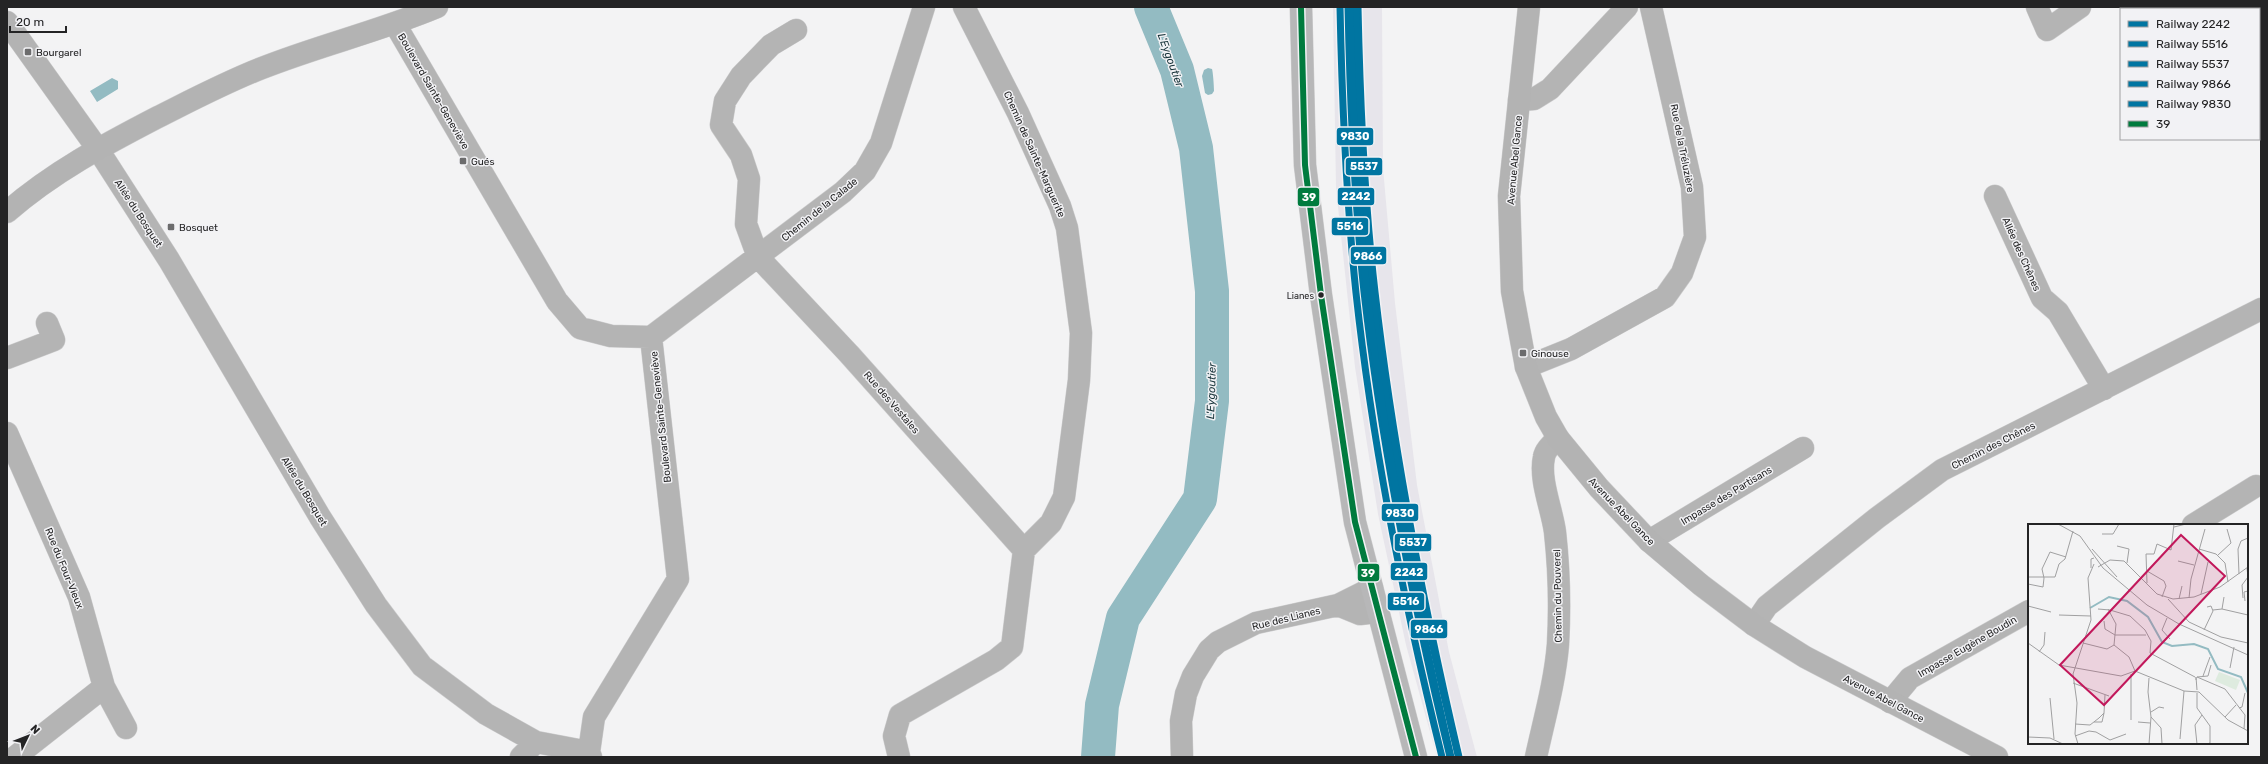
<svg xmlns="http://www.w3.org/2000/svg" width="2268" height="764" viewBox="0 0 2268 764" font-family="Rubik,sans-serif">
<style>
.built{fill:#e7e5eb}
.water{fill:#93bbc2}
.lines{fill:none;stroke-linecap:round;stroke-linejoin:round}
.river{stroke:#93bbc2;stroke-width:34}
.street-casing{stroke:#cececf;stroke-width:23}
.secondary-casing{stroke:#cececf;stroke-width:23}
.primary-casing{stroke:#cececf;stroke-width:23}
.street{stroke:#b4b4b4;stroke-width:22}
.secondary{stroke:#b3b3b3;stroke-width:22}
.primary{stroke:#b7b7b8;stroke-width:22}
.bus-1-casing{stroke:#f2f2f5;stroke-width:9}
.bus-1{stroke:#007b3e;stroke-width:6}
.rail-1-casing{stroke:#f2f2f5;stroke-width:10}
.rail-2-casing{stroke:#f2f2f5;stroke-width:10}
.rail-3-casing{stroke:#f2f2f5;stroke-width:10}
.rail-4-casing{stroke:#f2f2f5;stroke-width:10}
.rail-5-casing{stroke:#f2f2f5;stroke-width:10}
.rail-1{stroke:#0075a1;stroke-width:7}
.rail-2{stroke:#0075a1;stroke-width:7}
.rail-3{stroke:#0075a1;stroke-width:7}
.rail-4{stroke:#0075a1;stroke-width:7}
.rail-5{stroke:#0075a1;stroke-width:7}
.poi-dot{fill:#6c6c6d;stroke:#f2f2f5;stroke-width:1.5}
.bus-dot{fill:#242425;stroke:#f2f2f5;stroke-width:1.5}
.labels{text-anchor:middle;stroke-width:3;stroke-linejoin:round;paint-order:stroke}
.bus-label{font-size:9px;fill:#242425;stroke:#f2f2f5;text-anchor:end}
.poi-label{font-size:10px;fill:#242425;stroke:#f2f2f5;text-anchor:start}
.street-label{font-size:10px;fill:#242425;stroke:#f2f2f5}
.water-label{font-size:11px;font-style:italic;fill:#143137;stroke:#f2f2f5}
.inset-river{fill:none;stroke:#93bbc2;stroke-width:2}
.inset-road{fill:none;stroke:#a0a0a1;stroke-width:1}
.view{fill:#c2185b;fill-opacity:0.15;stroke:#c2185b;stroke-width:2}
.inset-edge{fill:none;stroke:#242425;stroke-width:2}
.line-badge{stroke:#f2f2f5;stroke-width:1.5}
.badge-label{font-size:11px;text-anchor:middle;font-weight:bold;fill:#fff}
</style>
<rect width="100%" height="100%" fill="#f3f3f4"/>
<path class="built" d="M1333 7H1382L1383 168 1395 303 1417 485 1449 652 1477 757H1437L1406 645 1378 514 1355 367 1336 188Z"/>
<path class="water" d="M1208 68 1212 69C1213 72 1214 86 1214 91L1212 94 1208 95 1205 93 1202 76 1204 70Z
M112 78 118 81V89L97 102 90 91Z"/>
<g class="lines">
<path class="river" d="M1098 757 1102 705 1123 618 1200 499 1212 401V291L1196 148 1177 70 1151 7"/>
<defs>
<path id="street" d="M2037 7 2047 30 2080 7
M395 24 557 301 580 328 611 336 651 337
M796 30 771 45 741 76 725 101 721 125 741 155 749 179 746 224 758 257 849 354 1024 550
M1519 100 1534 99 1550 89 1627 7
M97 148 169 260 320 517 376 605 422 666 486 714 536 742 589 752
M1995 196 2042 298 2058 312 2104 389
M651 337 843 192 865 171 881 143 924 7
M7 358 54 340 47 323
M1526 367 1571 349 1665 297 1682 273 1695 237 1692 187 1651 7
M7 433 79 597 104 687 126 728
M2193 525 2256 486
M1649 541 1803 448
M1338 605 1360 614 1377 612
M1754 625 1767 606 1877 518 1942 470 2261 309
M1890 702 1910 678 2029 611
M15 757 104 687
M521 757 536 742
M591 757 589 752 594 717 678 579 651 337
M899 757 894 736 900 715 996 660 1012 647 1024 550 1051 523 1064 497 1079 380 1081 333 1067 228 1060 206 1018 113 964 7
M1182 757 1181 721 1186 694 1193 676 1209 650 1218 642 1256 623 1338 605 1372 588
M1536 757C1544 720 1555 682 1558 644 1560 608 1559 568 1555 532 1552 509 1539 480 1544 457 1545 450 1552 444 1558 438"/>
<path id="secondary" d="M1529 7 1509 196 1512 291 1526 367 1546 417 1558 438 1599 488 1649 541 1701 585 1754 625 1805 657 1997 757
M7 22 97 148
M7 212C53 172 104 145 158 117 192 100 226 82 262 68 320 45 380 31 437 7"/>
<path id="primary" d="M1301 7 1305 165 1321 295 1355 522 1416 757"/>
</defs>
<use href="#street" class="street-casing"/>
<use href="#secondary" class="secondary-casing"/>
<use href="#primary" class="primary-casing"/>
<use href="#street" class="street"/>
<use href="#secondary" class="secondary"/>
<use href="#primary" class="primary"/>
<defs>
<path id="bus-1" d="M1301 7 1305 165 1321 295 1355 522 1416 757"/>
</defs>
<use href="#bus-1" class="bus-1-casing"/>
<use href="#bus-1" class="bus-1"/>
<defs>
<path id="rail-1" d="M1348 7C1350 102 1354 198 1364 292 1382 449 1413 604 1450 757"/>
<path id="rail-2" d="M1340 7C1342 103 1346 198 1356 293 1373 450 1404 604 1442 757"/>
<path id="rail-3" d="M1358 7C1360 102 1364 197 1375 292 1393 449 1423 603 1459 757"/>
<path id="rail-4" d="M1356 7C1358 102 1362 197 1372 292 1390 448 1421 602 1458 755"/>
<path id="rail-5" d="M1350 7C1352 102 1357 198 1367 292 1385 449 1415 603 1451 757"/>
</defs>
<use href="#rail-1" class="rail-1-casing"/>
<use href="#rail-2" class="rail-2-casing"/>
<use href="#rail-3" class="rail-3-casing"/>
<use href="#rail-4" class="rail-4-casing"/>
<use href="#rail-5" class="rail-5-casing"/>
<use href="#rail-1" class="rail-1"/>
<use href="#rail-2" class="rail-2"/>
<use href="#rail-3" class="rail-3"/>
<use href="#rail-4" class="rail-4"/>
<use href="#rail-5" class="rail-5"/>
</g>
<g class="poi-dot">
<rect x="24" y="48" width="8" height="8" rx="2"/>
<rect x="459" y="157" width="8" height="8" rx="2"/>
<rect x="167" y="223" width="8" height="8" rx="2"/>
<rect x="1519" y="349" width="8" height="8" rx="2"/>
</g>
<circle class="bus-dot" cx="1321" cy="295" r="3.5"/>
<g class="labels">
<g class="bus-label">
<text x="1314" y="299">Lianes</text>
</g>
<g class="poi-label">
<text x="36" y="56">Bourgarel</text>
<text x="471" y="165">Gués</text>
<text x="179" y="231">Bosquet</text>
<text x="1531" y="357">Ginouse</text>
</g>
<g class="street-label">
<text transform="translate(434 91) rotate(60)" y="4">Boulevard Sainte-Geneviève</text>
<text transform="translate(1683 148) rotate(79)" y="4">Rue de la Tréluzière</text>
<text transform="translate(1035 154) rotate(66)" y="4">Chemin de Sainte-Marguerite</text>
<text transform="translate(1514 160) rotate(-85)" y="4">Avenue Abel Gance</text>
<text transform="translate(819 209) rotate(-39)" y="4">Chemin de la Calade</text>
<text transform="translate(139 213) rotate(57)" y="4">Allée du Bosquet</text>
<text transform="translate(2022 254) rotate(66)" y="4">Allée des Chênes</text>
<text transform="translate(892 402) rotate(49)" y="4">Rue des Vestales</text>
<text transform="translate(660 417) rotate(-96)" y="4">Boulevard Sainte-Geneviève</text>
<text transform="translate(1993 445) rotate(-27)" y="4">Chemin des Chênes</text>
<text transform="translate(305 491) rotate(59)" y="4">Allée du Bosquet</text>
<text transform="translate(1726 495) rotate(-31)" y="4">Impasse des Partisans</text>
<text transform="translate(1622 511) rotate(46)" y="4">Avenue Abel Gance</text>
<text transform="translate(65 568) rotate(68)" y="4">Rue du Four-Vieux</text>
<text transform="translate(1557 596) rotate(-91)" y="4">Chemin du Pouverel</text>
<text transform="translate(1286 618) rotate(-14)" y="4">Rue des Lianes</text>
<text transform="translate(1967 646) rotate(-30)" y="4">Impasse Eugène Boudin</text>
<text transform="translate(1884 698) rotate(28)" y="4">Avenue Abel Gance</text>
</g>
<g class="water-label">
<text transform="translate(1171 60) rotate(70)" y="4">L'Eygoutier</text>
<text transform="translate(1211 391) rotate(-88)" y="4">L'Eygoutier</text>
</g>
</g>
<g transform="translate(2028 524)">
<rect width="220" height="220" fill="#f3f3f4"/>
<path d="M191 148 212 156 208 166 187 157Z" fill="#deebdf"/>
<path class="inset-river" d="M62 84 81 73 99 77 120 93 134 118 144 122 166 120 180 125 190 145 213 153 220 169"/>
<path class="inset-road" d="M30 0 52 12 75 44 119 81 151 100 220 131M146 3 158 0M74 10H85L91 0M89 22 101 25 99 39M64 25 89 53M171 25 188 30 197 39 200 58M190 31 203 19 199 5M150 37 166 41M70 43 82 36 96 37 129 70 145 75 166 73 192 63 220 43M63 44V35L66 34M119 47 136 57 138 62 134 73M211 50 210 25 213 17 220 14M1 53H27L31 40 37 35 45 7M16 54 14 45 22 28 38 33M119 59 118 30H126L129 20 143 26 146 0M0 60 15 63 16 54M173 70 180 38M161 74 163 55 177 5M215 74 214 61 220 53 219 44M140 75 161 98 193 113 220 119M151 75 154 62M217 77 216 68 220 67M0 82 23 88M70 85 82 86 102 92 117 106 123 117 122 129 167 153M80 85 88 100 86 121M194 85 196 73M185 86 194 85 220 91M31 91 63 92M139 94 134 106 142 115M76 97 77 105 87 111H118M176 106 185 87 183 82 179 83M0 119 31 141 93 152 107 147M55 119 79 125 86 121M86 121 101 133 107 147 156 167 171 168M11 128 16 121 17 108M202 144 206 123M175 152 182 133M169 153 197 165 217 191 216 205M169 153 180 152 183 141M121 154 120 168 123 193 121 220M168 156V153L169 166M45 159 81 172M171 168 200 196 220 207M169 169V184L182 202V219L179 220M22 174 26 215M211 184 214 183 217 169M123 188 131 183 136 184M123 193 133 204 134 220M197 193 208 181M103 196V150M66 198H74L76 189M110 198 122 199M47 200 62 201 71 194 76 189 77 171M47 212 61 207 68 208 82 216 98 210M0 213 22 214 35 220M152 215 156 167M50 220 47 210 49 179 45 150 63 96 60 54 66 40M169 220 167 201 174 191"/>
<path class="view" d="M153 11 197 52 76 181 32 141Z"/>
<rect width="220" height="220" class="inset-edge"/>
</g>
<g class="line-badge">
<rect x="1336" y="127" width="38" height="19" rx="4" fill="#0075a1"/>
<rect x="1345" y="157" width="38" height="19" rx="4" fill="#0075a1"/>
<rect x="1337" y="187" width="38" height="19" rx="4" fill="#0075a1"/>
<rect x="1297" y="187" width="23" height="20" rx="4" fill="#007b3e"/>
<rect x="1331" y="217" width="38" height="19" rx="4" fill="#0075a1"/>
<rect x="1350" y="246" width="37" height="19" rx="4" fill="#0075a1"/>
<rect x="1381" y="503" width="38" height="19" rx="4" fill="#0075a1"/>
<rect x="1394" y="533" width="38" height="19" rx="4" fill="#0075a1"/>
<rect x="1390" y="562" width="38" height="19" rx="4" fill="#0075a1"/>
<rect x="1357" y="563" width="23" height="19" rx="4" fill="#007b3e"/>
<rect x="1387" y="592" width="38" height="19" rx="4" fill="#0075a1"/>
<rect x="1410" y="619" width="38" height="20" rx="4" fill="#0075a1"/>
</g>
<g class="badge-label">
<text x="1355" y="140">9830</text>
<text x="1364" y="170">5537</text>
<text x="1356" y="200">2242</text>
<text x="1309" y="201">39</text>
<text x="1350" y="230">5516</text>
<text x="1368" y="260">9866</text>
<text x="1400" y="517">9830</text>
<text x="1413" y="546">5537</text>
<text x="1409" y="576">2242</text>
<text x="1368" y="577">39</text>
<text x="1406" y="605">5516</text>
<text x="1429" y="633">9866</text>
</g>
<rect width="2268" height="764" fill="none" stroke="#242425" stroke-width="16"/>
<rect x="2120" y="8" width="140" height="132" fill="#f2f2f5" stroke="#a0a0a2"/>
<rect x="2128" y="21" width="20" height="6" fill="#0075a1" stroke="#a0a0a2"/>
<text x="2156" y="28" font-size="12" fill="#242425">Railway 2242</text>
<rect x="2128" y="41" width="20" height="6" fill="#0075a1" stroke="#a0a0a2"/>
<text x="2156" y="48" font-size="12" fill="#242425">Railway 5516</text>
<rect x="2128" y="61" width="20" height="6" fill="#0075a1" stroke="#a0a0a2"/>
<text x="2156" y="68" font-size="12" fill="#242425">Railway 5537</text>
<rect x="2128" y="81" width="20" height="6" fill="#0075a1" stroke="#a0a0a2"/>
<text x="2156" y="88" font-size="12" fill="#242425">Railway 9866</text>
<rect x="2128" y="101" width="20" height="6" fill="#0075a1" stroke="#a0a0a2"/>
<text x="2156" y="108" font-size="12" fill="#242425">Railway 9830</text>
<rect x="2128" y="121" width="20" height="6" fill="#007b3e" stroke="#a0a0a2"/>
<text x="2156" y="128" font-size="12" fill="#242425">39</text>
<g transform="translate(28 736) rotate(47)" stroke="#f2f2f5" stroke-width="3" paint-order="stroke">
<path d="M0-3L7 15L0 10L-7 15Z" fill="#242425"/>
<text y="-6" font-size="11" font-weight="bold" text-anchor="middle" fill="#242425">N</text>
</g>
<path d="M10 26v6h56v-6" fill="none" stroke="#242425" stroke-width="2"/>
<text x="16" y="26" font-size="12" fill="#242425" stroke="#f2f2f5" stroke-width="3" paint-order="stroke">20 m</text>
</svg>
